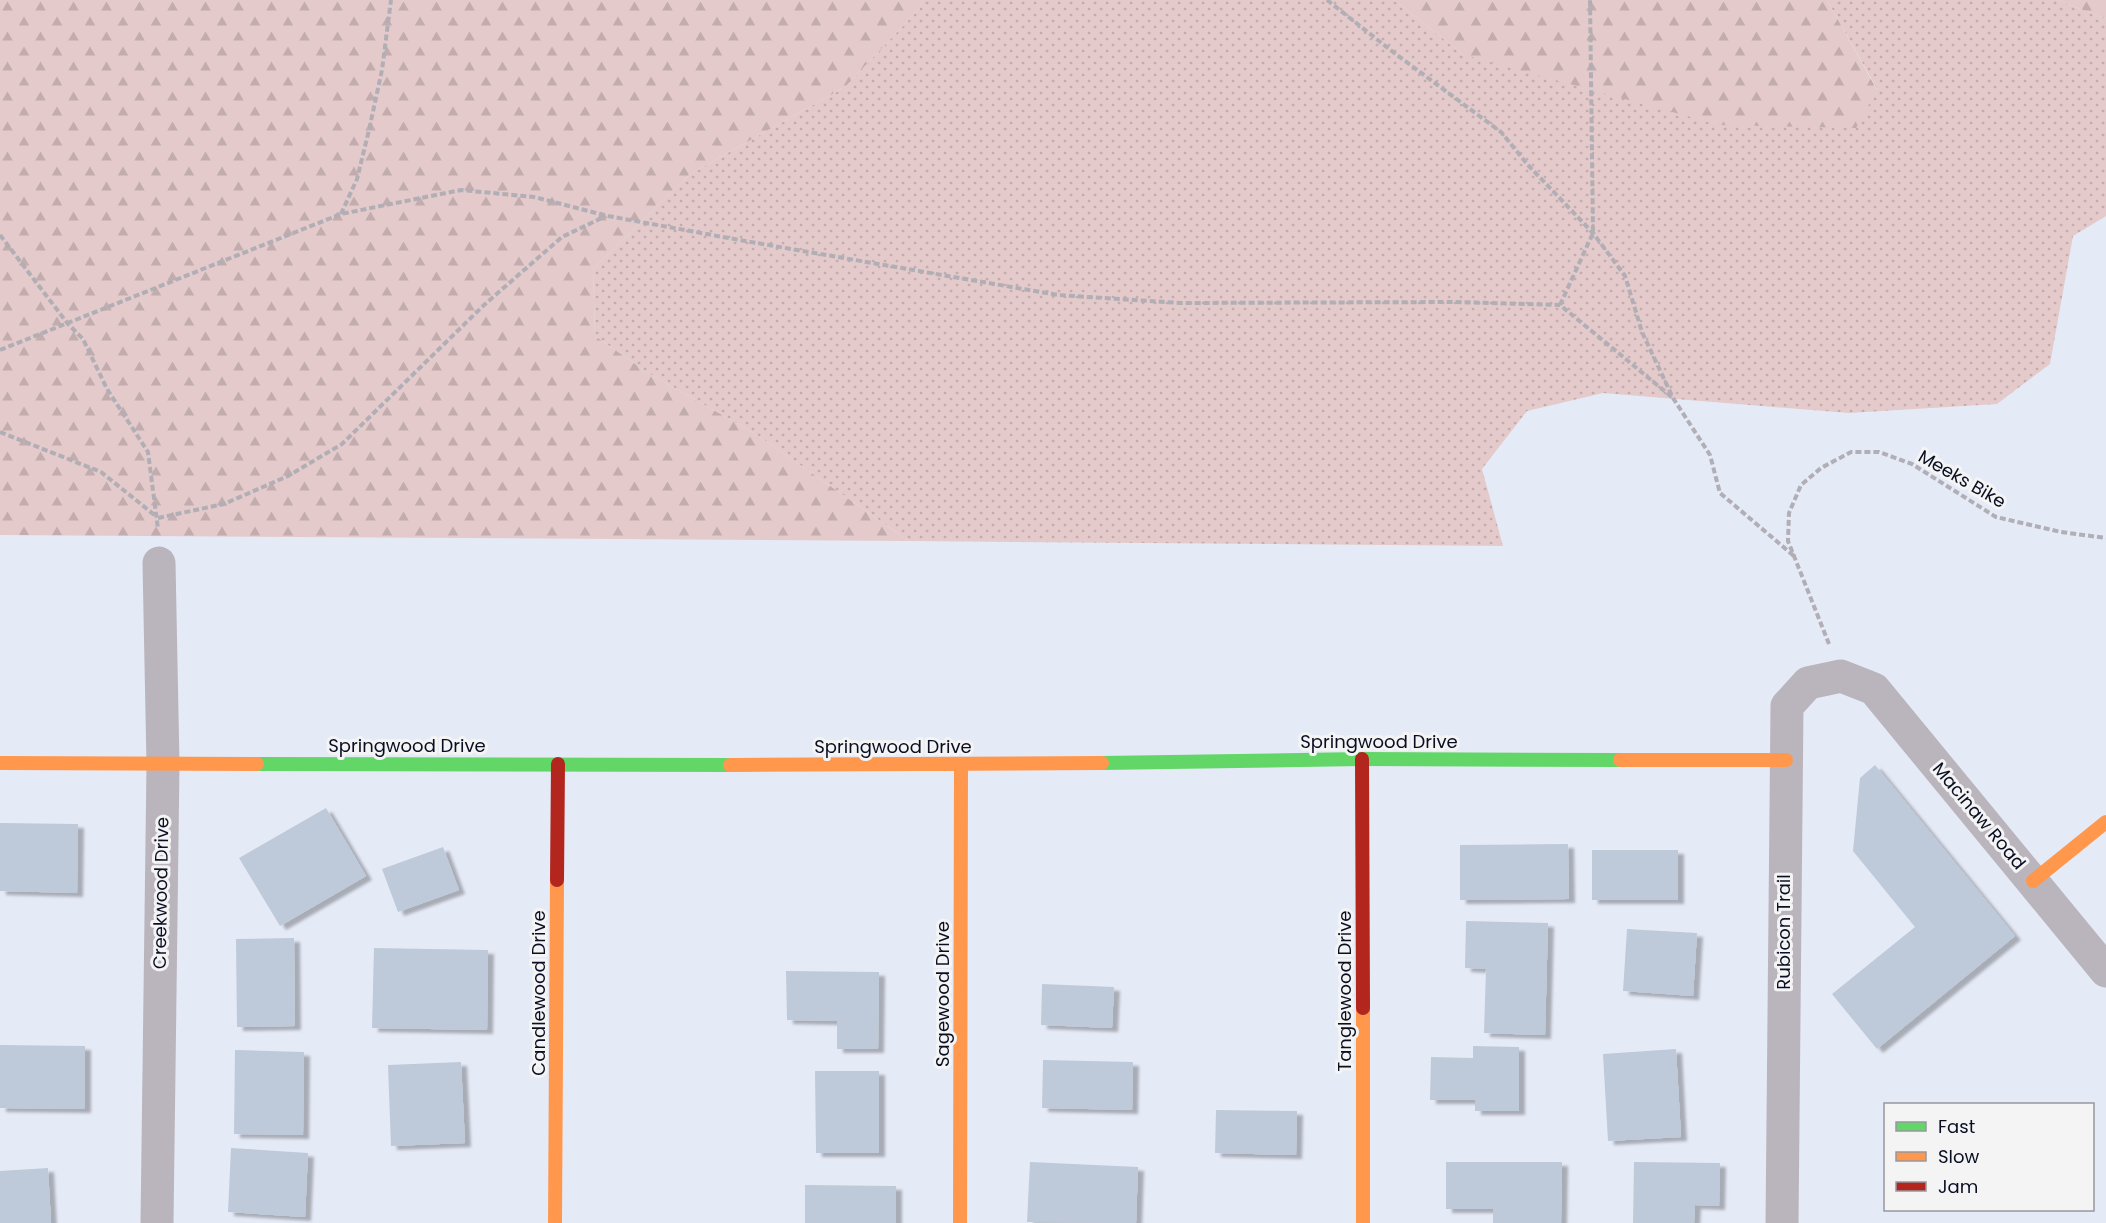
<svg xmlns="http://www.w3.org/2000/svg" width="2106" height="1223" viewBox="0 0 2106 1223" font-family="Poppins,sans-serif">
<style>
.grass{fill:url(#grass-dots)}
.forest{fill:url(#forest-firs)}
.building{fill:#becad9;filter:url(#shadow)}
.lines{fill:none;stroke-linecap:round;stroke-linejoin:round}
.path{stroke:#b1aeb6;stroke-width:4;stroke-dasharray:6 3;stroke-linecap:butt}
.street{stroke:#bab4bc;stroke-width:33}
.fast{stroke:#63d668;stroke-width:14}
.slow{stroke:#ff974d;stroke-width:14}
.jam{stroke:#b3261e;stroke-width:14}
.labels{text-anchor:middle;stroke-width:6;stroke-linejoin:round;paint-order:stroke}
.street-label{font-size:18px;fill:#090e23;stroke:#f4f4f4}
</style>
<defs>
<pattern id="grass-dots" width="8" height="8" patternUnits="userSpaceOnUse" patternTransform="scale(1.5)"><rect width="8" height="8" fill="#e4caca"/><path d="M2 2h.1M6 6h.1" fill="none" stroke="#c2acad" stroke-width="1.8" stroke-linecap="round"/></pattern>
<pattern id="forest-firs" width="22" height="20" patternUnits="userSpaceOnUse" patternTransform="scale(1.5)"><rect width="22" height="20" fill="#e4caca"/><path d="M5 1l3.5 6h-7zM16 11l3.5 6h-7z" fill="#c2acad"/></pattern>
<filter id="shadow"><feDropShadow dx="6" dy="4" stdDeviation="1.5" flood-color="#0004"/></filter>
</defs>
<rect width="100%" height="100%" fill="#e5eaf7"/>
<path class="grass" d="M923 0H1394L1464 55 1877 89 1827 0H2058L2106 19V216L2073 236 2050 364 1997 404 1849 413 1603 393 1527 411 1482 469 1503 546 909 541 754 433 648 373 595 336 593 269 690 174 845 87 919 9Z"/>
<path class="forest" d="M0 0H923L919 9 845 87 690 174 593 269 595 336 648 373 754 433 909 541 0 535Z
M1394 0H1827L1877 90 1856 128 1720 125 1464 55Z
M2058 0H2106V19Z"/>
<path class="building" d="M1875 765 2015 936 1877 1049 1832 994 1915 927 1853 851 1860 778Z
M326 808 366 876 280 926 239 858Z
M0 823 78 824 77 893 0 891Z
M1568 844 1569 899 1460 900V845Z
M443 847 459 890 398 912 382 869Z
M1592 850H1678V900H1592Z
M1466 921 1548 923 1545 1035 1484 1033 1486 969 1465 968Z
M1627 929 1697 933 1693 996 1623 991Z
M294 938 295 1026 237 1027 236 939Z
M374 948 488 950 487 1030 372 1028Z
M786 971 879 972 878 1049H837V1021L787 1020Z
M1042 984 1114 987 1112 1028 1041 1025Z
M0 1045 85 1046V1109L0 1108Z
M1473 1046 1519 1047V1111H1475V1100H1430L1431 1057 1473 1058Z
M1676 1049 1681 1137 1608 1141 1603 1054Z
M235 1050 304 1052 303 1135 234 1134Z
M1043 1060 1133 1062 1132 1110 1042 1108Z
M461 1062 465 1143 391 1146 388 1065Z
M815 1071H879V1153H816Z
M1216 1110 1297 1111 1296 1155 1215 1153Z
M231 1148 308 1153 305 1217 228 1212Z
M1030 1162 1138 1167 1136 1223 1027 1222Z
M1446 1162H1562L1561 1223H1493V1209H1446Z
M1634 1162 1720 1163 1719 1206 1695 1205 1694 1223H1633Z
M48 1168 51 1223H0V1171Z
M805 1185 896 1186V1223H805Z"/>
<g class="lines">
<path class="path" d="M1327 0 1393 52 1501 132 1528 165 1593 233 1625 276 1642 332 1673 398 1710 455 1720 493 1794 556
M341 214 357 179 369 130 382 70 391 0
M0 235 68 324 83 339 107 389 148 452 158 529
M1560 305 1593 233 1590 0
M0 350 341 214 461 190 534 197 608 216 745 241 1058 295 1180 303 1454 302 1560 305 1673 398
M0 432 101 472 157 517
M158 518 224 504 288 476 342 444 484 305 562 237 606 216
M1829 644 1788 541 1789 513 1801 485 1821 468 1851 452H1879L1912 464 1996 517 2061 532 2106 538"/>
<path class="street" d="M157 1223 163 764 159 563
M1782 1223 1787 706 1808 683 1841 676 1874 689 2106 971"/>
<path class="fast" d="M1102 763 1362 759 1620 760
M257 764 730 765"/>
<path class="slow" d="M1620 760H1786
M0 763 257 764
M730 765 1102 763
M2033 881 2106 822
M1363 1008V1223
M555 1223 557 880
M960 1223 961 765"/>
<path class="jam" d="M1362 759 1363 1008
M557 880 558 764"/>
</g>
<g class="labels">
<g class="street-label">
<text transform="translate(1962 479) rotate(30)" y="6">Meeks Bike</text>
<text x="1379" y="748">Springwood Drive</text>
<text x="407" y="752">Springwood Drive</text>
<text x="893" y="753">Springwood Drive</text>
<text transform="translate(1979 816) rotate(50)" y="6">Macinaw Road</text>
<text transform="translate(161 893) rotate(-89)" y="6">Creekwood Drive</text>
<text transform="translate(1784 932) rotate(-90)" y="6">Rubicon Trail</text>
<text transform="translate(1345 991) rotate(-90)" y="6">Tanglewood Drive</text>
<text transform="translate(539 993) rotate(-90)" y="6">Candlewood Drive</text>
<text transform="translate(943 994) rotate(-90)" y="6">Sagewood Drive</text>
</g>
</g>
<rect x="1884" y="1103" width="210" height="108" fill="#f4f4f4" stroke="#9698a0" stroke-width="1.5"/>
<rect x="1896" y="1122" width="30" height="9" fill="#63d668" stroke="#9698a0" stroke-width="1.5"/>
<text x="1938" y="1133" font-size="18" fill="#090e23">Fast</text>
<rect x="1896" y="1152" width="30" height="9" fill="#ff974d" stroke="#9698a0" stroke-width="1.5"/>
<text x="1938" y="1163" font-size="18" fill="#090e23">Slow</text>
<rect x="1896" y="1182" width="30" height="9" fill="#b3261e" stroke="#9698a0" stroke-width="1.5"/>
<text x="1938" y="1193" font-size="18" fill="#090e23">Jam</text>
</svg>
